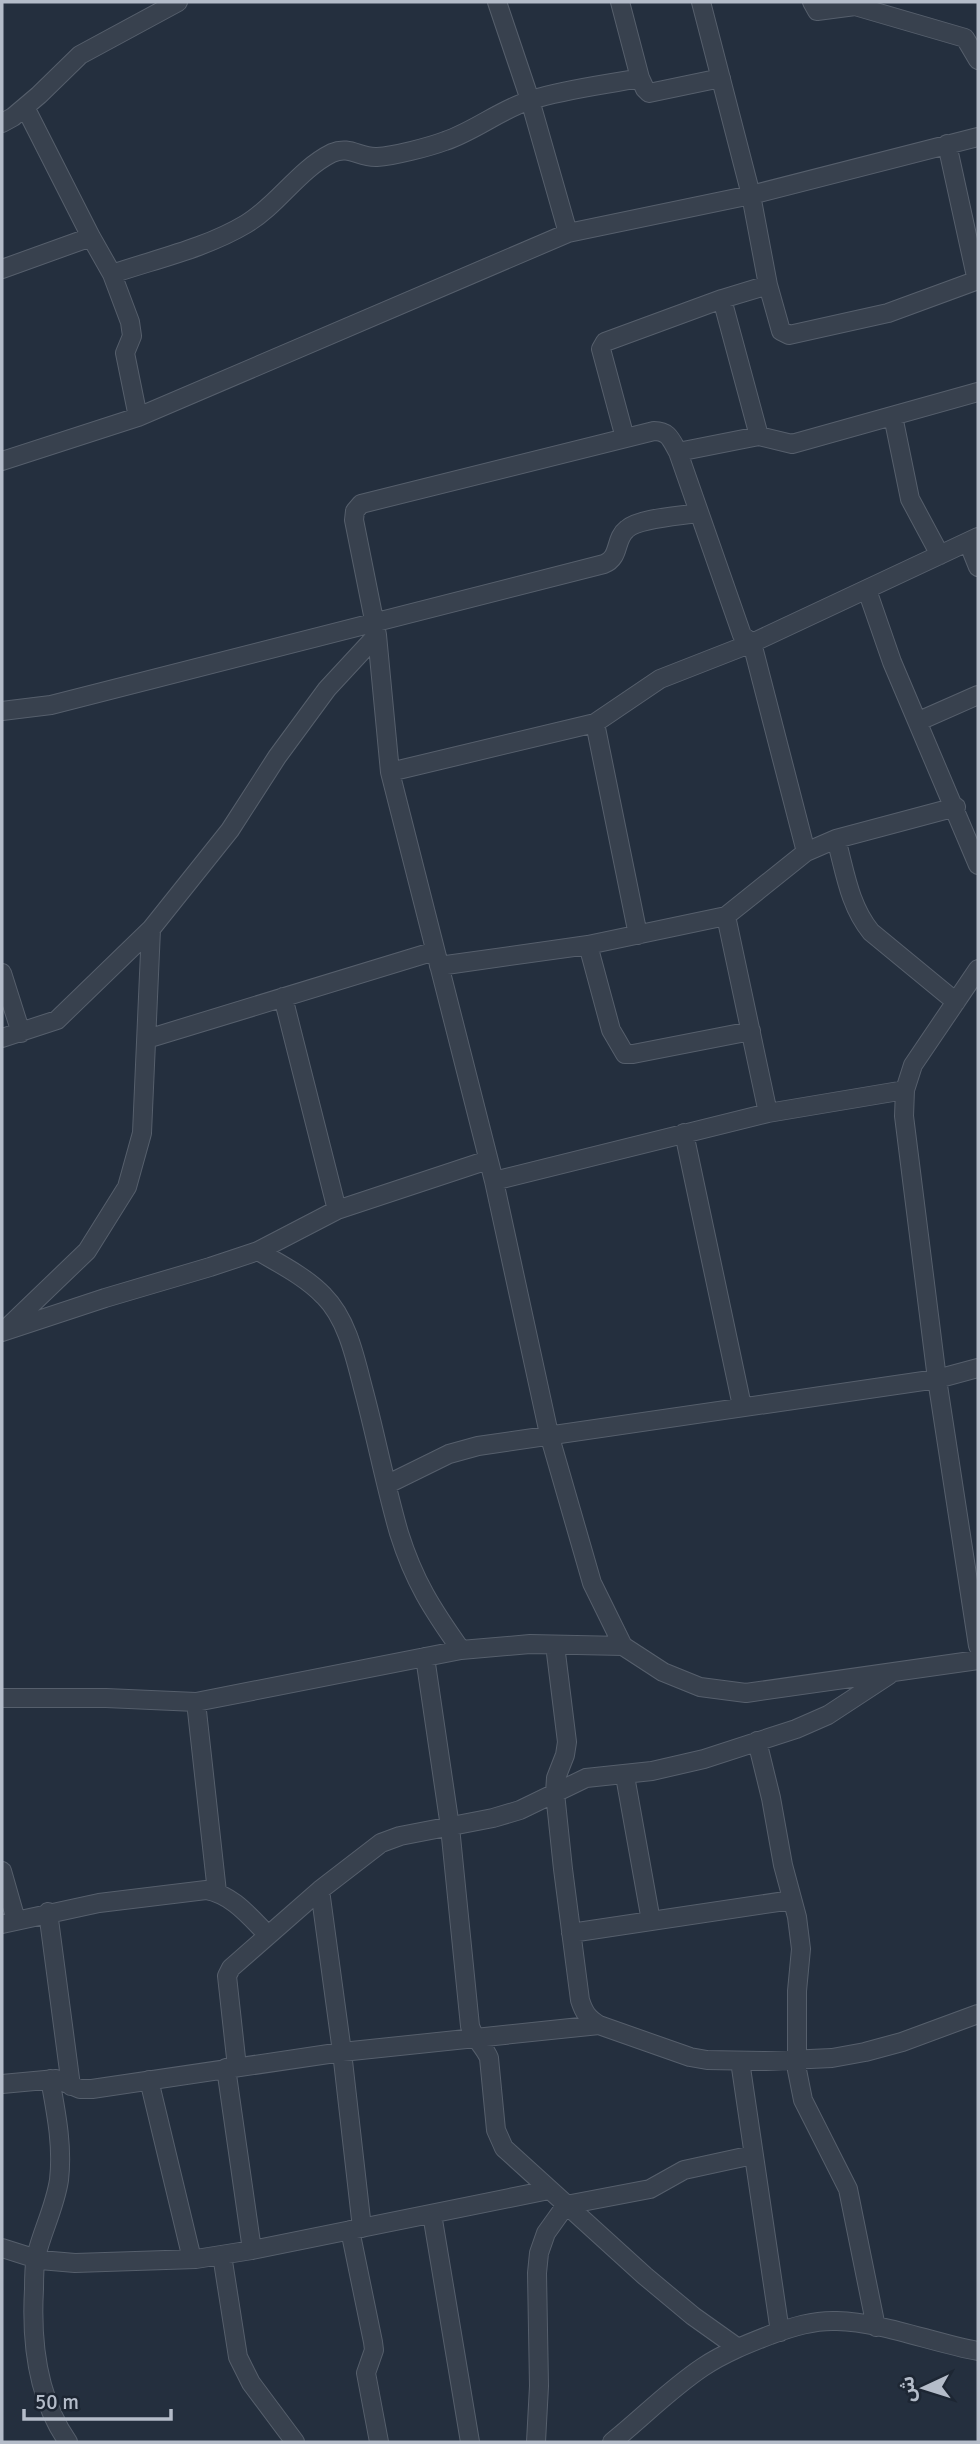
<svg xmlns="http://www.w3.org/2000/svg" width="980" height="2444" viewBox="0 0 980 2444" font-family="Signika,'Noto Sans Arabic',sans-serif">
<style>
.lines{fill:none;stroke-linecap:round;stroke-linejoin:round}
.minor-casing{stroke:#565f6c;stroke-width:20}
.minor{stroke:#38414e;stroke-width:18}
</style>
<rect width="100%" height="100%" fill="#242f3e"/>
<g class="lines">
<defs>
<path id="minor" d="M497 2 530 100 568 233
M620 2 640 78 645 89 649 93 721 78
M701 2 751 195 768 285 781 331 789 335 888 313 978 280
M812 2 817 11 855 6 965 38 978 60
M25 107 91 237 112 274 130 322 132 336 125 353 138 417
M2 123 13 117 39 95 80 55 178 2
M947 144 977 281
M2 269 91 237
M112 274C156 259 206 248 246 224 278 205 298 170 332 153 350 145 359 158 377 157 394 156 429 147 445 141 475 131 501 109 531 100 566 89 604 85 640 78
M722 299 759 436
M893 416 910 499 940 555
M625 438 601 349 605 342 722 299 768 285
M678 452 759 436 792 444 978 392
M2 461 138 417 568 233 751 195 978 137
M968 542 978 567
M867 590 892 662 978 865
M2 711 51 705 604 564C621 557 614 539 627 529 639 518 681 516 698 513
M919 721 978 695
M595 723 638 935
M390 772 595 723 660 679 752 643 978 537
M836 839C845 871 849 905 871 932L956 1002
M806 852 752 643 742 635 678 452C671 440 669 431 654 431L361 504 355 511 354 520 377 635 390 772 494 1181 549 1434 592 1583 623 1646 663 1672 700 1687 746 1693 978 1660
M726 916 768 1113
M588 945 611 1030 625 1054H633L751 1031
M439 966 588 945 726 916 806 852 836 839 956 807
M978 969 913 1065 905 1090 904 1116 937 1379 978 1646
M2 973 21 1033
M283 997 337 1210
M2 1038 57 1020 151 929 230 830 277 757 327 689 377 635
M147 1039 435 951
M684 1133 742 1406
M494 1181 768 1113 905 1090
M258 1251C280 1264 306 1277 324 1296 347 1319 355 1357 363 1388 376 1436 385 1485 399 1533 414 1581 432 1609 461 1650
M9 1326 87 1251 127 1187 142 1133 151 929
M2 1332 105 1298 210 1267 258 1251 337 1210 488 1160
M388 1484 449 1454 478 1446 937 1379 978 1368
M555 1645 567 1742 565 1755 556 1778 555 1793 563 1869 580 2000C584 2013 588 2018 599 2025L690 2057 707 2060 766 2061 832 2058 865 2052 902 2042 978 2014
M425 1657 450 1827 470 2026C474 2039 484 2046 489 2058L496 2130 504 2148 645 2276 693 2316 738 2348
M2 1698H106L196 1702 461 1650 530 1644 623 1646
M196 1702 217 1892
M757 1741 771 1798 783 1865 797 1917 801 1949 797 1991V2070L803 2100 848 2189 876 2327
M625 1776 651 1921
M2 1871 16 1920
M320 1890 342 2052 362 2228
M48 1912 71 2086
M2 1924 99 1903 206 1890C233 1895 249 1916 268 1935
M571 1933 792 1900
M740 2061 780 2332
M237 2067 227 1976 231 1968 320 1890 381 1843 400 1836 493 1818 520 1810 586 1778 652 1771 704 1759 796 1729 828 1715 889 1675
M226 2068 252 2250
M50 2079C56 2112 63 2146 59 2180 55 2207 42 2231 36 2257 34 2267 34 2279 34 2289 31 2342 37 2398 68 2442
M149 2080 192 2259
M2 2084 56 2079 80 2089H92L342 2052 599 2025
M432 2214 470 2442
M350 2230 373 2342 374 2350 366 2373 379 2442
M2 2248 40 2260 75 2263 196 2259 252 2250 549 2190
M222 2255 238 2357 251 2383 295 2442
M536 2442 539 2386 537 2273 539 2253 546 2233 566 2205 650 2189 684 2170 753 2155
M612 2442C642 2418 670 2389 703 2367 724 2353 747 2344 770 2335 792 2327 814 2320 837 2321 882 2322 933 2343 978 2351"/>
</defs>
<use href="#minor" class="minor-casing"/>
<use href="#minor" class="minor"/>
</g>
<rect width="980" height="2444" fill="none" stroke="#b4bcc9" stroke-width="7"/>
<g transform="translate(924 2388) rotate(266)" stroke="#1d2633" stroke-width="5" paint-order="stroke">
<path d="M0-5L12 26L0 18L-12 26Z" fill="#b4bcc9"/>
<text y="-10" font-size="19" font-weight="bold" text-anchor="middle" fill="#b4bcc9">ش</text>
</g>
<path d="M24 2409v10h147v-10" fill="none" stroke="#b4bcc9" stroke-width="3.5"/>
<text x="35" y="2409" font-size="21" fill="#b4bcc9" stroke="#1d2633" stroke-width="5" paint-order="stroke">50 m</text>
</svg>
